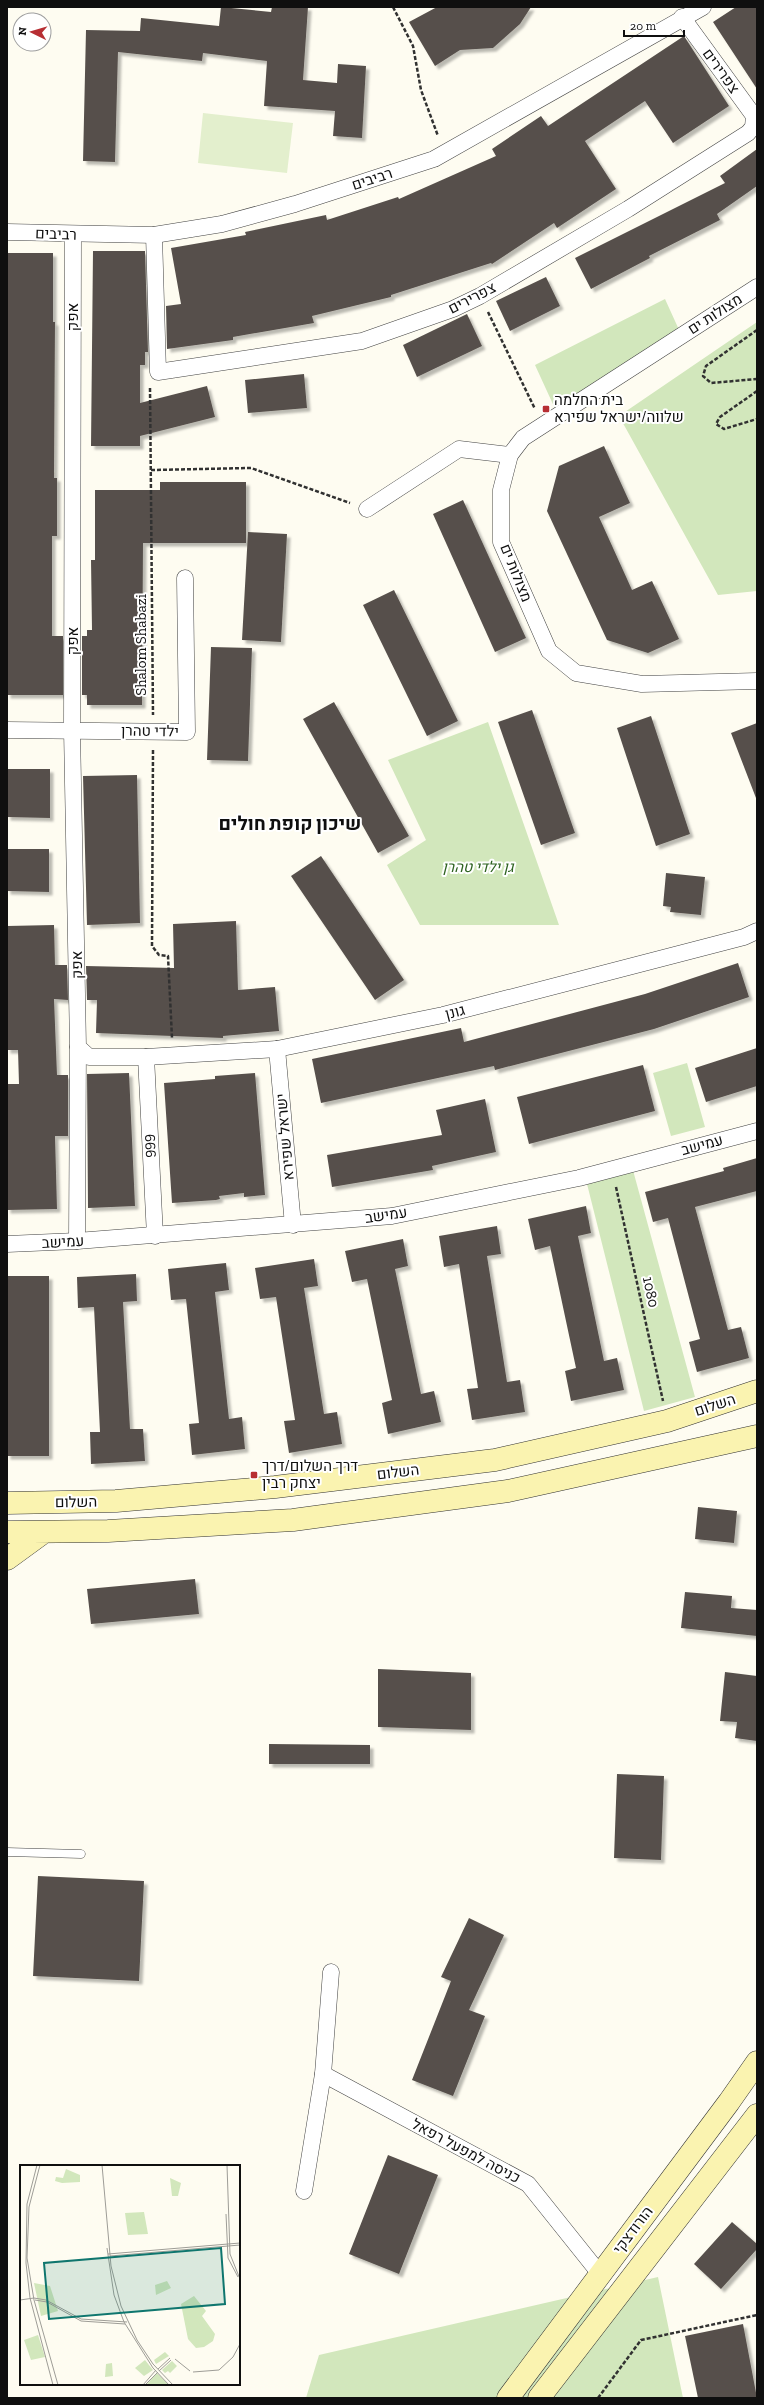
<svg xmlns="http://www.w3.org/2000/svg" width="764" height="2405" viewBox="0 0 764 2405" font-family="'Zilla Slab',Heebo,serif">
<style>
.green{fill:#d2e7bc}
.pitch{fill:#e3efcd}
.building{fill:#57504b;filter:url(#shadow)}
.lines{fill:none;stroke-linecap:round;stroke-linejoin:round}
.lane-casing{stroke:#424242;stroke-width:9}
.street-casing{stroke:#424242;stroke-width:17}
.secondary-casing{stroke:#313131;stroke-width:23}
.path{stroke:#313131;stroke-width:2.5;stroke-dasharray:4 2;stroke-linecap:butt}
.lane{stroke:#fff;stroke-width:8}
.street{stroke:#fff;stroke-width:16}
.secondary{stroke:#faf3b0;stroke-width:22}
.poi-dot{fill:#b72e33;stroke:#fff;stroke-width:1.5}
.labels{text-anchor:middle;stroke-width:4;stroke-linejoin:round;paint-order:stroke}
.street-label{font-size:15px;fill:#0f0f0f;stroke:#fff}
.poi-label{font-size:15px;fill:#0f0f0f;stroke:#fff;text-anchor:start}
.park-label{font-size:15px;font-style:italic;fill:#2f6322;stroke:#fff}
.district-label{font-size:19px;font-weight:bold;fill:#0f0f0f;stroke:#fff}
.inset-road{fill:none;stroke:#9e9d97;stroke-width:1}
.view{fill:#0f766e;fill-opacity:0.15;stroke:#0f766e;stroke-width:2}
.inset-edge{fill:none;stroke:#0f0f0f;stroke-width:2}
</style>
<defs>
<filter id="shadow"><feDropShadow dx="3.5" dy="3.5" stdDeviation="1" flood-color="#0004"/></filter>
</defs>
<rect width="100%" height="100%" fill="#fefcf1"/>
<path class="green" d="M665 299 680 332 557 413 535 365Z
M757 322V591L718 595 619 416Z
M488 722 559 925H420L387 865 426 840 388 760Z
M687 1063 705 1127 671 1136 653 1073Z
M631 1163 695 1397 644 1411 585 1176Z
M658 2277 683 2398H306L319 2355Z"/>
<path class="pitch" d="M203 113 293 123 287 173 198 163Z"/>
<path class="building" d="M221 7 271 12 272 7H308L303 80 337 83 338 64 366 66 362 138 333 136 335 111 264 106 267 61 203 53 202 61 118 52 115 162 83 161 86 30 140 31 141 18 219 26Z
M437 7H531L520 24 493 48 460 50 435 66 409 22Z
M736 7H757V89L713 22Z
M684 36 729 106 673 143 645 101 585 141 616 189 557 228 554 223 492 264 491 263 391 295V297L312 316 314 323 233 337V340L167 349 166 306 181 304 171 248 246 235 245 232 326 215 327 220 398 197 399 199 496 156 492 149 541 116 548 126Z
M757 149V186L717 214 720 220 649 256 650 258 591 289 575 258 725 183 720 176Z
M93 251H145L148 352H145V365H140V403L207 386 215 417 140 436V446H91Z
M7 253H53V322H55L54 478H57V536H52V636H63V695H7Z
M546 277 560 306 510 331 496 301Z
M467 314 482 346 417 377 403 345Z
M304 374 307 408 248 413 245 380Z
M604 446 630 503 599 517 632 590 652 581 679 639 648 653 607 640 547 511 559 466Z
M160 482H246V543H143L142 705H87V695H82V636H87V630H92L91 560H95V490H160Z
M463 500 526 638 495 652 433 514Z
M248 532 287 534 281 642 242 640Z
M394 590 458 721 427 736 363 605Z
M211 647 252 648 248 761 207 760Z
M334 702 409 836 378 853 303 719Z
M532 710 575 833 541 845 498 722Z
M651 716 690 834 656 846 617 728Z
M757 723V798H756L731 733Z
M7 769H50V818L7 817Z
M137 775 140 923 87 925 83 776Z
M7 849H49V892L7 891Z
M321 856 404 980 375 1000 291 876Z
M666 873 705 877 701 915 670 912 671 907 663 906Z
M236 921 238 990 275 987 279 1031 223 1036V1038L96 1033 97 1000H87L86 966 174 968 173 924Z
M54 925 55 965H67L68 1000 54 999 57 1075H68V1136H55L57 1209 7 1210V1084H19L18 1050H7V926Z
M738 963 749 997 654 1029 495 1070 494 1066 321 1103 312 1059 461 1028 464 1042 645 994Z
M757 1048V1086L706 1102 695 1068Z
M643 1065 655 1111 529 1144 517 1097Z
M129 1073 135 1206 88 1208 87 1074Z
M255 1073 265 1195 244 1197V1193L219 1196 220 1199 216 1200 172 1203 164 1083 215 1079V1076Z
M485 1099 496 1152 432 1166 433 1170 332 1187 327 1155 442 1135 436 1110Z
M757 1158V1191L695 1207 728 1330 741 1327 749 1358 697 1372 689 1342 700 1339 668 1218 653 1222 645 1192 724 1171 723 1168Z
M586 1206 591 1233 578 1236 604 1361 617 1358 624 1390 571 1401 565 1371 576 1368 550 1246 535 1250 528 1219Z
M497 1226 501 1254 487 1256 507 1382 520 1380 525 1412 472 1420 467 1389 478 1388 459 1264 444 1267 439 1236Z
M403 1239 408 1266 395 1269 421 1394 434 1391 441 1422 388 1434 382 1403 392 1400 367 1279 352 1282 345 1251Z
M314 1259 318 1286 304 1288 324 1414 337 1412 342 1444 289 1453 284 1421 295 1420 276 1297 260 1299 255 1268Z
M226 1263 229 1290 215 1292 229 1419 242 1417 245 1449 192 1455 189 1424 199 1423 186 1299 171 1300 168 1269Z
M136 1274 137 1301 123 1302 130 1429H143L145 1461 91 1464 90 1432H100L94 1307 78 1308 77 1277Z
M7 1276H49V1456H7Z
M698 1507 737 1511 734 1543 695 1539Z
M195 1579 199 1614 91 1624 87 1589Z
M685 1592 732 1596 731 1608 757 1610V1636L681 1628Z
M378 1669 471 1673V1730L378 1727Z
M725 1672 757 1676V1741L735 1738 737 1722 720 1721Z
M269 1744 370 1745V1764H269Z
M617 1774 664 1776 661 1860 614 1858Z
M38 1876 144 1881 139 1981 33 1976Z
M469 1918 504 1935 469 2010 485 2016 453 2096 412 2080 451 1981 441 1977Z
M388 2155 438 2175 399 2274 349 2254Z
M732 2222 757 2244V2249L721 2289 694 2264Z
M743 2324 757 2398H698L685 2336Z"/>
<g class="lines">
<defs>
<path id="lane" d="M7 1852 81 1854"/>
<g id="street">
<path d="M7 232 154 235 222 224 295 204 434 159 703 7"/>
<path d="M73 235 72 730 78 1047 89 1057H146L277 1049 443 1015 744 937 757 931"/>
<path d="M154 235 158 372 362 341 453 309 480 296 628 209 748 133 753 127 754 116 682 17"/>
<path d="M757 287 523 438 510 455 501 490V542L549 651 576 673 642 684 757 681"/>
<path d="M367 509 459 449 510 455"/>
<path d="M7 730 187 732 185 578"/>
<path d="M277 1049 293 1225"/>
<path id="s1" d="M146 1057 155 1236"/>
<path d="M77 1241 78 1047"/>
<path d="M7 1244 77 1241 392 1216 579 1178 757 1131"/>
<path d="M323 2074 528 2184 600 2274"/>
<path d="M304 2191 323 2074 331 1972"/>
</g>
<path id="secondary" d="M7 1503 116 1501 275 1487 495 1460 667 1421 757 1391
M7 1532 108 1531 293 1520 508 1491 757 1436
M7 1559 44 1532
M508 2398 729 2102 757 2062
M539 2398 757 2115"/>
</defs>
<use href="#lane" class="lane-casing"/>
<use href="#street" class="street-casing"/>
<use href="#secondary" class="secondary-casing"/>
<path class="path" d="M393 7 413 46 421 90 438 136
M488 312 535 409
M757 330 706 366 703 376 711 383 757 379
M150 388 153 715
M757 391 720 417 716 424 724 429 757 419
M151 470 251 468 350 503
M153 750 152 946 159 955 168 956 172 1038
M616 1187 663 1401
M598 2398 641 2340 757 2315"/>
<use href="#lane" class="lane"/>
<use href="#street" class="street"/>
<use href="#secondary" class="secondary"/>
</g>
<g class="poi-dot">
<rect x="542" y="405" width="8" height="8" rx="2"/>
<rect x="250" y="1471" width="8" height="8" rx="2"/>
</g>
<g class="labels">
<g class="street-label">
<text transform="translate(721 71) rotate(54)" y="5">צפרירים</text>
<text transform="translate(372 179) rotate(-18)" y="5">רביבים</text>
<text transform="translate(56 234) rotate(2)" y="5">רביבים</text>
<text transform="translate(472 298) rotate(-27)" y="5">צפרירים</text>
<text transform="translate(715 314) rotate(-33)" y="5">מצולות ים</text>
<text transform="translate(73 317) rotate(-90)" y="5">אפק</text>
<text transform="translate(516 573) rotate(68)" y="5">מצולות ים</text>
<text transform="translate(73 641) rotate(-90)" y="5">אפק</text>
<text transform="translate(141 645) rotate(-90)" y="5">Shalom Shabazi</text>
<text transform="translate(150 731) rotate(1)" y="5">ילדי טהרן</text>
<text transform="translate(77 965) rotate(-91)" y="5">אפק</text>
<text transform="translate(455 1012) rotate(-14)" y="5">גונן</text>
<text transform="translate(285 1137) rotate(-95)" y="5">ישראל שפירא</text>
<text transform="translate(702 1145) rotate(-15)" y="5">עמישב</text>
<text dy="5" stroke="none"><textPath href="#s1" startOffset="89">666</textPath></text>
<text transform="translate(386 1215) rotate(-8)" y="5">עמישב</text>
<text transform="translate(63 1242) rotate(-3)" y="5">עמישב</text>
<text transform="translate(651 1292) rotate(78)" y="5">1080</text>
<text transform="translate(715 1405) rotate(-18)" y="5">השלום</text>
<text transform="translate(398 1472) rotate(-7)" y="5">השלום</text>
<text transform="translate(76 1502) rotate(-1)" y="5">השלום</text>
<text transform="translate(466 2151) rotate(28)" y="5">כניסה למפעל רפאל</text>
<text transform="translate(633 2230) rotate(-53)" y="5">הורודצקי</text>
</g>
<g class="poi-label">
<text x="554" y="405">בית החלמה<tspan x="554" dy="17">שלווה/ישראל שפירא</tspan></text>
<text x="262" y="1471">דרך השלום/דרך<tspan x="262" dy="17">יצחק רבין</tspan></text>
</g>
<g class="park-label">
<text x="478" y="872">גן ילדי טהרן</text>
</g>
<g class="district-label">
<text x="290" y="830">שיכון קופת חולים</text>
</g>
</g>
<g transform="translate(20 2165)">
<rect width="220" height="220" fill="#fefcf1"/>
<path d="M46 4 60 10V17L42 18 35 16 36 12 43 13ZM150 13 161 18 158 31H152ZM124 47 128 69 108 70 105 48ZM147 116 151 123 136 130 135 120ZM14 118 30 121 38 146 21 151ZM174 131 186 146 182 151 195 169 193 176 184 182 176 183 168 174 161 139ZM18 170 25 192 11 195 4 175ZM145 187 149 191 136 199 134 195ZM125 195 133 205 124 211 115 203ZM152 196 157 201 150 208 148 206 145 208 142 205ZM92 198 93 211 85 212 86 199ZM137 208 149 220H126Z" fill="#d2e7bc"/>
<path class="inset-road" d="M17 0 7 39 6 98 10 133 33 220M20 0 9 42 7 93 14 135 38 220M82 0 91 101 101 141 117 175 133 199 153 220M207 0 210 89 220 114M206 49 208 93 218 112M87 83 94 130 104 157 133 203 149 220M88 89 220 78M90 91 220 80M0 135 14 133 26 135 61 154 107 157M15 135 27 137 61 156 105 159M155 194 170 206M138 204 150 193M139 206 151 195M173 207 199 205 213 192 220 179M123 220 136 205M125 220 138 207"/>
<path class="view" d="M201 83 205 139 29 154 24 98Z"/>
<rect width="220" height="220" class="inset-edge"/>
</g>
<rect width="764" height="2405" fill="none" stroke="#0f0f0f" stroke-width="16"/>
<g transform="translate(32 32) rotate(275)"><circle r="19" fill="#ffffff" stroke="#9f9f9f"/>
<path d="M0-3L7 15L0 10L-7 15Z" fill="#b72e33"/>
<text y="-6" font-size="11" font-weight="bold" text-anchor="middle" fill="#0f0f0f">N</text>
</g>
<path d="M624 30v6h60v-6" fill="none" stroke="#0f0f0f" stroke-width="2"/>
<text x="630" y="30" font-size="12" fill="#0f0f0f" stroke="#ffffff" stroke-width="3" paint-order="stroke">20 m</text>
</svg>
